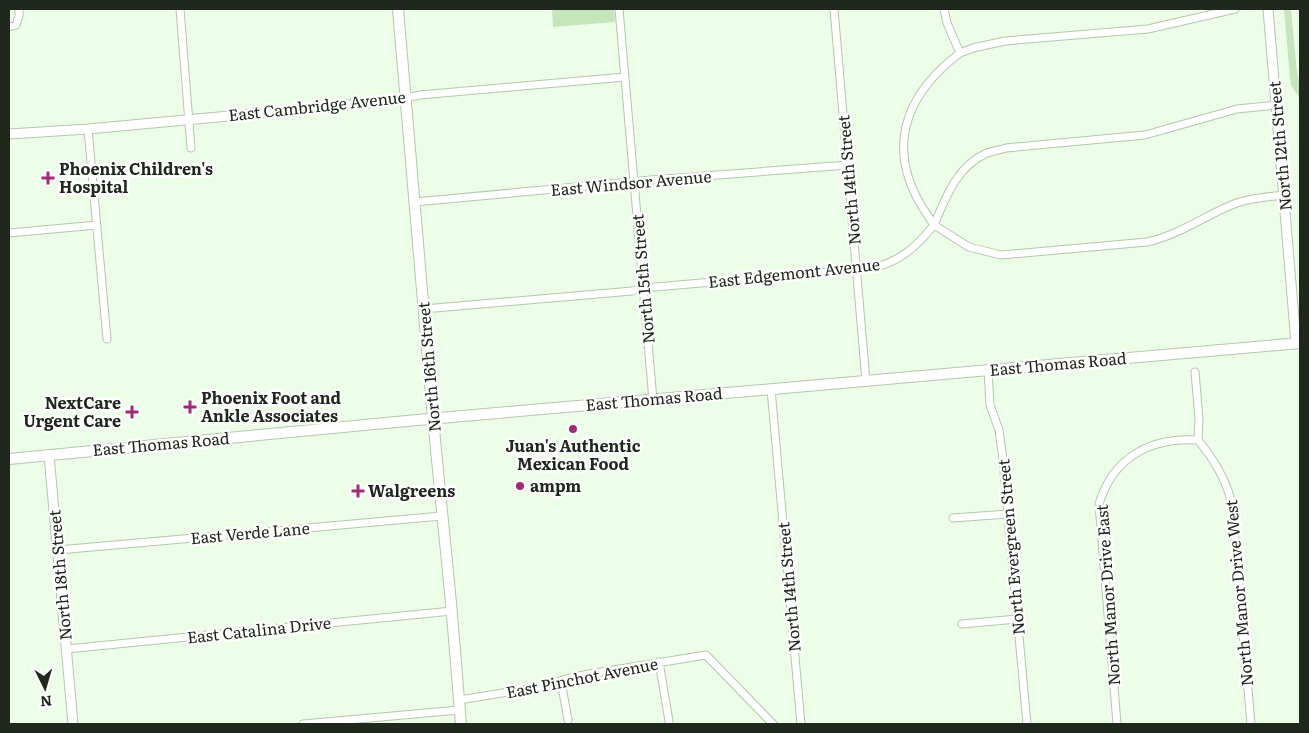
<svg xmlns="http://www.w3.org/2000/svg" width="1309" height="733" viewBox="0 0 1309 733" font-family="Literata,serif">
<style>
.green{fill:#c5e5ba}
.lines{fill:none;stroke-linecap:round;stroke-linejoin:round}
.minor-casing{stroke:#b3c7ac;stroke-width:9}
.tertiary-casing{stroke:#b3c7ac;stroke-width:11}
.secondary-casing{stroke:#b3c7ac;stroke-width:12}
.minor{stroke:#fff;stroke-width:7}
.tertiary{stroke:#fff;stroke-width:9}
.secondary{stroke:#fff;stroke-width:10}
.poi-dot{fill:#a72775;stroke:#fff;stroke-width:2}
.labels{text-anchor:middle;stroke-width:5;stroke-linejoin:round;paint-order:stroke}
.street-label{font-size:16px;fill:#20271d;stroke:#fff}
.poi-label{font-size:16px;font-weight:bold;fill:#20271d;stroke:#fff;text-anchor:start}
</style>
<rect width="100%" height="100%" fill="#edfee8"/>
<path class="green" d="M552 9H614L615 22 553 27Z
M1284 9H1291L1297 73 1300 84V99L1291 85 1290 78Z"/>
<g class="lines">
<defs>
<path id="minor" d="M180 9 191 148
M619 9 653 400
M834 9 866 381
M9 27 16 25 19 16V9
M960 53 973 48 1005 41 1148 29 1235 9
M405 98 420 95 625 77
M88 129 107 339
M415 202 651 180 848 165
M934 225C946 197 957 166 987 153 993 151 1000 150 1006 148L1145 135 1237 109 1276 105
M934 225C928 216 921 206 916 196 887 138 912 89 960 53L947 23 944 9
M9 233 97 225
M424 309 632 291 644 288 874 268C902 260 916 247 934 225L969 247 1001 255 1147 242C1179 235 1204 216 1234 204 1249 198 1267 197 1284 195
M988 370 990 405 999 430 1003 460 1027 724
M1195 372 1199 419 1198 440
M771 389 801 724
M1198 440C1214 460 1226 479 1232 504L1251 724
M953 518 1008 514
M58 550 442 516
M962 624 1017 619
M67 649 452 611
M659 662 669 721
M561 681 568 720
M459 700 540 687 573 677 595 673 706 655 773 724
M303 724 459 710
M1117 724 1099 504C1113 457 1151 437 1198 440"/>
<path id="tertiary" d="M1268 9 1296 343
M9 134 88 129 391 101 405 98
M49 455 73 724"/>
<path id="secondary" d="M398 9 433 419 451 603 461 724
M9 459 417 420 1300 343"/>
</defs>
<use href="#minor" class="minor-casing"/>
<use href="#tertiary" class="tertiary-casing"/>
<use href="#secondary" class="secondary-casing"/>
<use href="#minor" class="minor"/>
<use href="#tertiary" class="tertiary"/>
<use href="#secondary" class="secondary"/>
</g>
<g class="poi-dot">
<path d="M45.5 170.5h5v5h5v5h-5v5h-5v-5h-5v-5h5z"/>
<path d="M187.5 399.5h5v5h5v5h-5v5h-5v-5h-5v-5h5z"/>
<path d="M129.5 404.5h5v5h5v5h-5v5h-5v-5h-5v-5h5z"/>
<circle cx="573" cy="429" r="5"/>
<circle cx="520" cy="486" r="5"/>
<path d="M355.5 483.5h5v5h5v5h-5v5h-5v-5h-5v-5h5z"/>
</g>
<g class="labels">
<g class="street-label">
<text transform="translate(317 106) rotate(-6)" y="6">East Cambridge Avenue</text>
<text transform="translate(1280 146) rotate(-95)" y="6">North 12th Street</text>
<text transform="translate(849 180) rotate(-95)" y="6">North 14th Street</text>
<text transform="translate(631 183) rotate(-5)" y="6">East Windsor Avenue</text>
<text transform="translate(794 273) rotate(-6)" y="6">East Edgemont Avenue</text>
<text transform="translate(643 279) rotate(-95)" y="6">North 15th Street</text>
<text transform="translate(1058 364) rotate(-5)" y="6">East Thomas Road</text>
<text transform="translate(429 367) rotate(-95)" y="6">North 16th Street</text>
<text transform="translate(654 399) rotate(-5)" y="6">East Thomas Road</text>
<text transform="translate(161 444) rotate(-5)" y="6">East Thomas Road</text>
<text transform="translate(250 533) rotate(-5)" y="6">East Verde Lane</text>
<text transform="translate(1011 547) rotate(-95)" y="6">North Evergreen Street</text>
<text transform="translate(60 575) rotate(-95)" y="6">North 18th Street</text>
<text transform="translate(789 587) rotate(-95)" y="6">North 14th Street</text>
<text transform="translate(1239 593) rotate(-95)" y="6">North Manor Drive West</text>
<text transform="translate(1108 595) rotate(-94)" y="6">North Manor Drive East</text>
<text transform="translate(259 630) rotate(-6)" y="6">East Catalina Drive</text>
<text transform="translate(582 678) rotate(-11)" y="6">East Pinchot Avenue</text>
</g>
<g class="poi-label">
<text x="59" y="175">Phoenix Children's<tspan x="59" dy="18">Hospital</tspan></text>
<text x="201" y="404">Phoenix Foot and<tspan x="201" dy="18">Ankle Associates</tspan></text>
<text x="121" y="409" text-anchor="end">NextCare<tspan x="121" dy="18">Urgent Care</tspan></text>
<text x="573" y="452" text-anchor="middle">Juan's Authentic<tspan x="573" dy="18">Mexican Food</tspan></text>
<text x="530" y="492">ampm</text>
<text x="368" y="497">Walgreens</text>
</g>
</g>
<rect width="1309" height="733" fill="none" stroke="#20271d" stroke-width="20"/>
<g transform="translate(45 688) rotate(175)" stroke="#ffffff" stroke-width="4" paint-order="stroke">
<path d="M0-4L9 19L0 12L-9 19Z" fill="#20271d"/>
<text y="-8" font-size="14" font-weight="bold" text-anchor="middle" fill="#20271d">N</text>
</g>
</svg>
